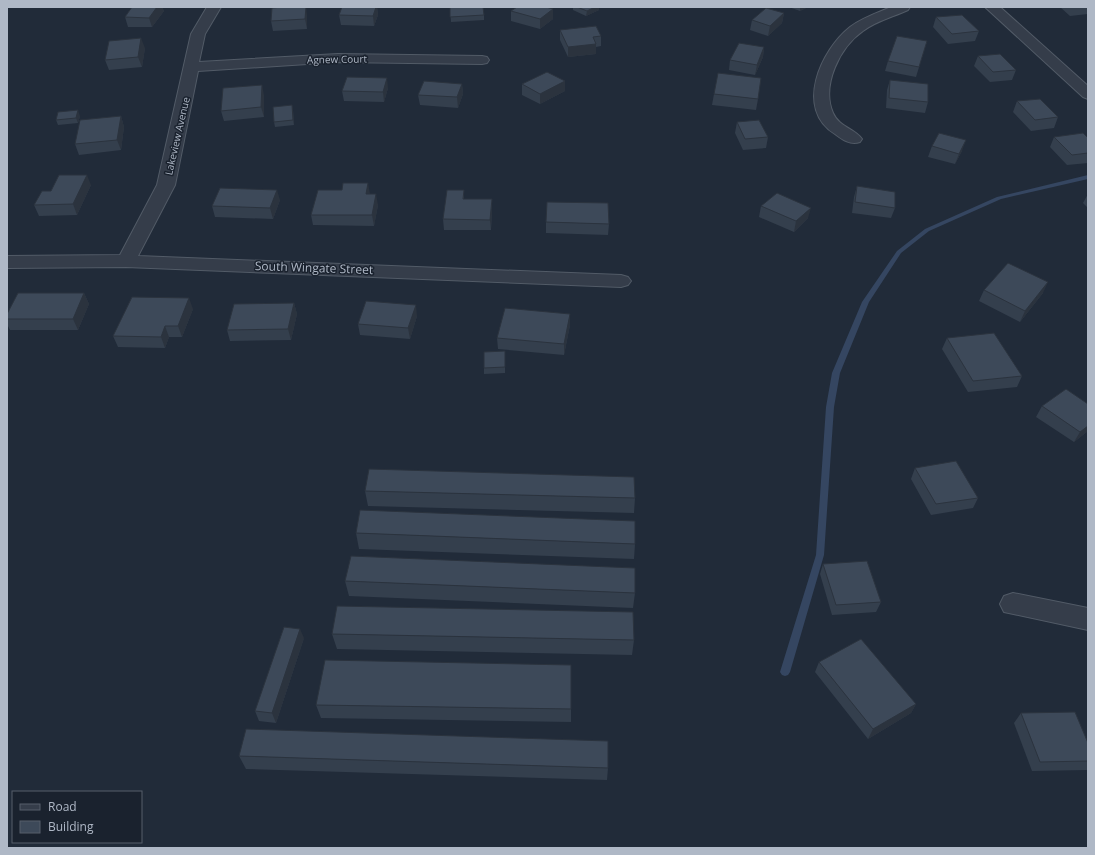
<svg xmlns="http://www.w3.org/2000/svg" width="1095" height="855" viewBox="0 0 1095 855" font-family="'Open Sans',sans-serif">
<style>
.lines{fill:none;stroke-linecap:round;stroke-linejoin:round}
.stream{fill:#354661;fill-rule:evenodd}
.minor-casing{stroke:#525b67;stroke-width:2}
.minor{fill:#353d4a;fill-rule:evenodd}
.wall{fill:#343f4d}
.shaded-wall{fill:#2b333e}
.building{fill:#3d4959;stroke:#2b333e}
.labels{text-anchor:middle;stroke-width:3;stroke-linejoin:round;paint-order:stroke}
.far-street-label{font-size:10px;fill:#afb8c6;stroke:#1a222e}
.street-label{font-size:12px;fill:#afb8c6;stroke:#1a222e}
</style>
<rect width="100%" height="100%" fill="#212b39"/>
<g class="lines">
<path class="stream" d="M1088 175V179L1001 199 929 231 901 253 869 302 840 373 834 407 824 555 790 672 788 675 785 676 782 675 780 672 816 555 826 407 832 373 862 302 897 251 925 229 997 197Z"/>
<defs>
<path id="minor" d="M207 7H221L205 34 199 62 338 54 482 56 487 57 489 60 487 63 482 64 338 62 198 71 175 185 138 256 621 275 628 277 631 281 628 285 621 287 126 267 7 268V256L120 255 157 185 191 34Z
M891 7H910L908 10C893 17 876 21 863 31 840 47 821 85 833 113 839 127 854 128 862 139L860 142C850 145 843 140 835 134 794 109 821 50 850 27 862 18 877 13 891 7Z
M985 7H1000L1088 86V99L1083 97Z
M1013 593 1088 608V630L1004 612 1000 604 1004 596Z"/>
</defs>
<use href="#minor" class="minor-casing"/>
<use href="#minor" class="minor"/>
</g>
<path class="wall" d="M132 7H162L164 11 152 27H128L125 17Z
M342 7H377L378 15 374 26 341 25 339 15Z
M450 7 484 15V20L451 22Z
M517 7H551L553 19 540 29 511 21V11Z
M573 7H599V10L586 16 573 10Z
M789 7H808L800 11Z
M1060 7H1088V14L1070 16Z
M784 13 782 23 768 36 750 30 752 20Z
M307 15V29L273 31 271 21Z
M936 17 979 31 975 41 948 44 933 27Z
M560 30 601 36V46L596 47V54L568 57 560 40Z
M927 41 916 77 885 71 888 61Z
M764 47 763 57 755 75 729 70 730 60Z
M145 48 142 67 109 70 105 60Z
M978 56 1016 70 1012 80 990 82 974 66Z
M890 80 928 102 925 113 886 108 887 90Z
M565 81V91L540 104 522 95V84Z
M462 84 463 94 458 108 420 105 418 95Z
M388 88 384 102 344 101 342 91Z
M714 94 758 99 756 110 712 105Z
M264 95V117L224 121 221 111Z
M1017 101 1058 117 1054 128 1031 131 1013 112Z
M293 110 294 125 275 127 274 122Z
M80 116 78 123 58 125 56 120Z
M121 116 124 127 121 150 79 155 75 144Z
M737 122 768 137 766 148 743 150 735 133Z
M1054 137 1088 138V163L1067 165 1050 147Z
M932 146 962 151 955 164 928 157Z
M91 185 77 215 39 216 34 205 51 191Z
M857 186 895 208 891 218 852 213 854 197Z
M464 190V199H492V210L491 230H444L443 219Z
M370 194 378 205 374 226 313 225 311 215Z
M1088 194V208L1083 203Z
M280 200 273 219 215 217 212 206Z
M761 206 808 218 794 232 759 217Z
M546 222 609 224 608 235 546 233Z
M984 290 1043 293 1020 322 979 301Z
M84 293 89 304 78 330H10L7 324V314Z
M294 303 297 314 291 340 230 341 227 330Z
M193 309 182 337H169L165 348 118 347 113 336Z
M417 316 410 339 360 335 358 324Z
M570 325 564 355 498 349 497 338Z
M947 338 1022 376 1017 387 968 392 942 349Z
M505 351V373L484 374V368Z
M1042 406 1088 431 1074 442 1036 417Z
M915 468 978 498 973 508 931 515 911 479Z
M365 491 635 498 634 513 368 506Z
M356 533 635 544 634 559 359 549Z
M823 564 881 602 876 612 832 615 820 574Z
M345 581 635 593 633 608 349 596Z
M332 634 634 640 632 655 337 649Z
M304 638 276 723 259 721 255 711Z
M819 662 916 704 911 713 868 739 815 672Z
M316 705 571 709V722L321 718Z
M1021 713 1088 743V769L1087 770 1032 771 1014 723Z
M239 756 608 768 607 780 246 769Z"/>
<path class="shaded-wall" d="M157 7H162L164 11 152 27 149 18Z
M306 7 307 15V29L305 19Z
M376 7H377L378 15 374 26 373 16Z
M546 7H551V11L553 9V19L540 29V19Z
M595 7H599V10L586 16 587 11Z
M800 7H808L800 11Z
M784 13 782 23 768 36 770 26Z
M141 38 145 48 142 67 138 57Z
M596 44V54L568 57V47Z
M764 47 763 57 755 75 757 65Z
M387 78 388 88 384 102 383 92Z
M565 81V91L540 104V94Z
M462 84 463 94 458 108 457 97Z
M262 85 264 95V117L261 107Z
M292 105 293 110 294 125 293 120Z
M78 110 80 116 78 123 76 118Z
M121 116 124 127 121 150 117 140Z
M966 140 962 151 955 164 959 154Z
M87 175 91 185 77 215 73 204Z
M368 183 370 194 367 205 366 194Z
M277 190 280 200 273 219 270 208Z
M376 194 378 205 374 226 372 215Z
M492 199V210L491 230 490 220Z
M811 208 808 218 794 232 796 221Z
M1048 282 1043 293 1020 322 1025 311Z
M84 293 89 304 78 330 73 319Z
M189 298 193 309 182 337 178 326Z
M294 303 297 314 291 340 288 329Z
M416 305 417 316 410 339 408 328Z
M570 314V325L564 355V344Z
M165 326 169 337 165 348 161 337Z
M1088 426V431L1074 442 1080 432Z
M300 629 304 638 276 723 272 713Z
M916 704 911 713 868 739 873 729Z"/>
<path class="building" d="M132 7H157L149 18 125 17Z
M282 7H306L305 19 271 21 272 8Z
M342 7H376L373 16 339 15Z
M450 7H483L484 15 450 17Z
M517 7H546L553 9 540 19 511 11Z
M577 7H595L587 11Z
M766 8 784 13 770 26 752 20Z
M962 15 979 31 952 34 936 17Z
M596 26 601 36 593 37 596 44 568 47 560 30Z
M897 36 927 41 919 67 888 61Z
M141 38 138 57 105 60 109 41Z
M739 43 764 47 757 65 730 60Z
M1000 54 1016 70 993 72 978 56Z
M547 72 565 81 540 94 522 84Z
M718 73 761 78 758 99 714 94Z
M347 77 387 78 383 92 342 91Z
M890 80 928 84V102L889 98Z
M424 81 462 84 457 97 418 95Z
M262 85 261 107 221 111 223 88Z
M1040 99 1058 117 1035 120 1017 101Z
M292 105 293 120 274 122 273 107Z
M78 110 76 118 56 120 58 112Z
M121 116 117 140 75 144 80 120Z
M759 120 768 137 745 139 737 122Z
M939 133 966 140 959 154 932 146Z
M1083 133 1088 138V153L1072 155 1054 137Z
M59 175H87L73 204 34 205 42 191H51Z
M343 183H368L366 194H376L372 215H311L318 190H342Z
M857 186 895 192V208L855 202Z
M220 188 277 190 270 208 212 206Z
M447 190H464L463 199H492L490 220 443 219Z
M777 193 811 208 796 221 761 206Z
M547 202 608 203 609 224 546 222Z
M1008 263 1048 282 1025 311 984 290Z
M18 293H84L73 319H7V314Z
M132 297 189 298 178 326H165L161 337 113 336Z
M366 301 416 305 408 328 358 324Z
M294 303 288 329 227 330 234 304Z
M505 308 570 314 564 344 497 338Z
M994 333 1022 376 973 381 947 338Z
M505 351V367L484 368V352Z
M1066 389 1088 404V426L1080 432 1042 406Z
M956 461 978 498 936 504 915 468Z
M369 469 634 477 635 498 365 491Z
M360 510 635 521V544L356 533Z
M351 556 635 568V593L345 581Z
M867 561 881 602 836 605 823 564Z
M337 606 633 612 634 640 332 634Z
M284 627 300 629 272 713 255 711Z
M861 639 916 704 873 729 819 662Z
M325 660 571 665V709L316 705Z
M1075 712 1088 743V761L1040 762 1021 713Z
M246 729 608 741V768L239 756Z"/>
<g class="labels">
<g class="far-street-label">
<text transform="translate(337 59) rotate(-1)" y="4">Agnew Court</text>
<text transform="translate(177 136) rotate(-77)" y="4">Lakeview Avenue</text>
</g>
<g class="street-label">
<text transform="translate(314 268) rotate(2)" y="4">South Wingate Street</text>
</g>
</g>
<rect width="1095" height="855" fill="none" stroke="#afb8c6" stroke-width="16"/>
<rect x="12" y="791" width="130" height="52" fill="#1a222e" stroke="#565e6b"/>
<rect x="20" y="804" width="20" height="6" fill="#353d4a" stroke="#565e6b"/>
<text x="48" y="811" font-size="12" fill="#afb8c6">Road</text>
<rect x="20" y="821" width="20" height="12" fill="#3d4959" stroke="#565e6b"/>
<text x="48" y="831" font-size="12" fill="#afb8c6">Building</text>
</svg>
